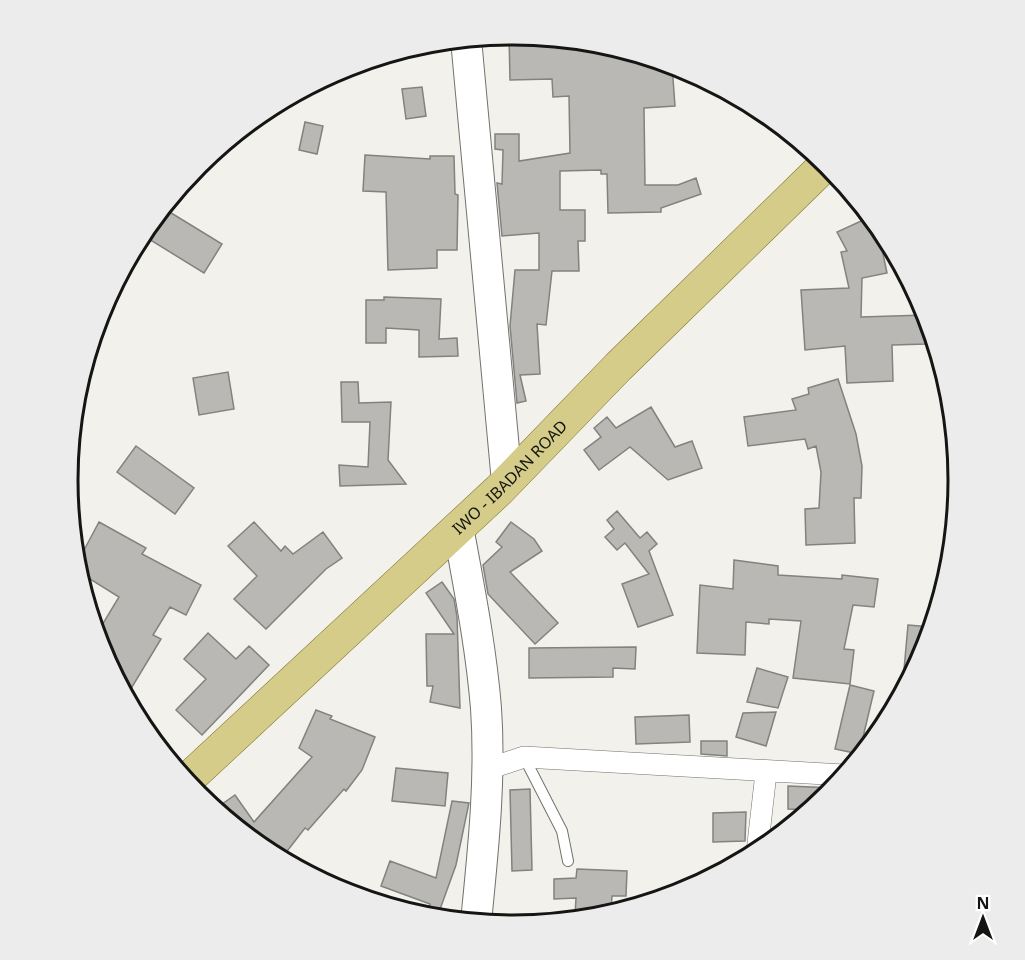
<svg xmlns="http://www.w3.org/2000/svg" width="1025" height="960" viewBox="0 0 1025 960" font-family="'Noto Sans',sans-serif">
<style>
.building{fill:#b9b8b4;stroke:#82827e;stroke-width:1.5}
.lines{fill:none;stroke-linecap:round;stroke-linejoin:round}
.lane-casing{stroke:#72716d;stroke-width:12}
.street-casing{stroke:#72716d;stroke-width:22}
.secondary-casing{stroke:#72716d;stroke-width:32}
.primary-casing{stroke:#80762c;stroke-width:34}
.lane{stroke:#fff;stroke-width:10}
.street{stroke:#fff;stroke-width:21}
.secondary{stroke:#fff;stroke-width:30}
.primary{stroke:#d6cc89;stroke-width:33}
.labels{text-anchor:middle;stroke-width:5;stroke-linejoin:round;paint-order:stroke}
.street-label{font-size:16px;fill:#151513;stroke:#fff}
.rim{fill:none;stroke:#151513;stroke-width:3}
</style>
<rect width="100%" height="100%" fill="#f2f1ec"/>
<path class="building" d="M509 35 555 39V45L600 43 672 65 675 106 644 108 645 185H678L696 178 701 194 661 208V212L608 213 607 174H601V170L560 171V210H585V241H578L579 271H552L546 325 537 324 540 374 520 375 526 401 517 403 510 326 515 270H539V233L502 236 497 183 502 184 503 150 495 149V134H519V161L570 153 569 96 553 97 552 79 510 80Z
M422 87 426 116 406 119 402 89Z
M305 122 323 126 317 154 299 150Z
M365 155 430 159V156H454L455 194 458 195 457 250H437V268L388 270 386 192 363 191Z
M163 208 222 244 204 273 144 236Z
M870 217 877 225 887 273 862 278 861 317 925 315 926 344 892 345 893 381 847 383 845 346 805 350 801 290 849 288 841 252 847 251 837 232Z
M384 297 441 299 439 339 457 338 458 356 419 357V330L386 328V343H366V300H384Z
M228 372 234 409 199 415 193 378Z
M838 379 856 434 862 466 861 498H854L855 543 806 545 805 509 819 508 821 472 816 446 808 449 805 439 748 446 744 417 796 410 792 399 809 394 808 388Z
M341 382H358L359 403 391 402 388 460 406 484 340 486 339 465 368 467 370 422H342Z
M651 407 675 447 692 441 702 468 668 480 630 447 599 470 584 450 601 437 594 428 607 417 616 428Z
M136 446 194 488 175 514 117 472Z
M617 511 640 538 647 532 657 544 649 551 673 615 638 627 622 584 649 574 625 543 617 550 605 537 614 529 607 520Z
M99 522 146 548 142 554 201 585 186 615 170 607 153 635 161 639 126 697 101 650 96 635 119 597 87 577 81 586 75 567Z
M254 522 281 551 285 546 293 554 323 532 342 558 326 569 266 629 234 599 257 576 228 546Z
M511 522 534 539 542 551 510 572 558 623 535 644 488 594 483 565 502 547 496 542Z
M734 560 778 566V575L842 579V575L878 579 874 607 853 605 844 649 854 650 850 684 793 678 801 621 769 619V624L746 622 745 655 697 653 700 585 733 589Z
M442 582 454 599 457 617 460 708 430 702 433 686H427L426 634H454L426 593Z
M908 625 931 627 924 651 902 692Z
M208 633 236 659 249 646 269 665 202 735 176 710 206 679 184 659Z
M636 647 635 669 613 668V677L529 678V648Z
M757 668 788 677 778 708 747 702Z
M850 685 874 691 859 754 835 749Z
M316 710 332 716 330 719 375 737 362 770 346 791 344 789 308 830 305 828 281 859 265 850 215 809 235 795 254 822 312 757 299 748Z
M776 712 766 746 736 737 743 713Z
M689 715 690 742 636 744 635 717Z
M701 741H727V756L701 754Z
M396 768 448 773 445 806 392 801Z
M788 786 833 788 810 810 788 809Z
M530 789 532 870 512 871 510 790Z
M452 801 469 803 456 865 439 912 429 909 430 904 381 886 390 861 436 878Z
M746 812 745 841 713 842V813Z
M577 869 627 871 626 896H612L611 913 575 915 576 898 554 899V879L576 878Z"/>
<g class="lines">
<defs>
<path id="lane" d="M524 757 562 831 568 861"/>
<path id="street" d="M488 769 524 757 844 775
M757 852 766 773"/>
<path id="secondary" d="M466 39 507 482
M458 527C469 587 481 647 486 708 491 779 483 851 476 922"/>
<g id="primary">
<path id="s1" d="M186 781 499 490 618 367 826 164"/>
</g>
</defs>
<use href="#lane" class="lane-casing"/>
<use href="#street" class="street-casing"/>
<use href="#secondary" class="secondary-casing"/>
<use href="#primary" class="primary-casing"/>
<use href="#lane" class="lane"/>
<use href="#street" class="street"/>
<use href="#secondary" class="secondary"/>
<use href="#primary" class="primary"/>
</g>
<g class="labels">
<g class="street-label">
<text dy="6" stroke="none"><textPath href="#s1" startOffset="444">IWO - IBADAN ROAD</textPath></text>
</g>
</g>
<path d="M0 0H1025V960H0ZM78 480a435 435 0 1 1 870 0a435 435 0 1 1-870 0Z" fill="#ececec" fill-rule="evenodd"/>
<path class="rim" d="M78 480a435 435 0 1 1 870 0a435 435 0 1 1-870 0Z"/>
<g transform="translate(983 918)" stroke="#ffffff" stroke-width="4.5" paint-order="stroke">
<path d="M0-4.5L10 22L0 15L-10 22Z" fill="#151513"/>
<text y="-9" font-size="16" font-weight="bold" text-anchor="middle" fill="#151513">N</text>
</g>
</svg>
